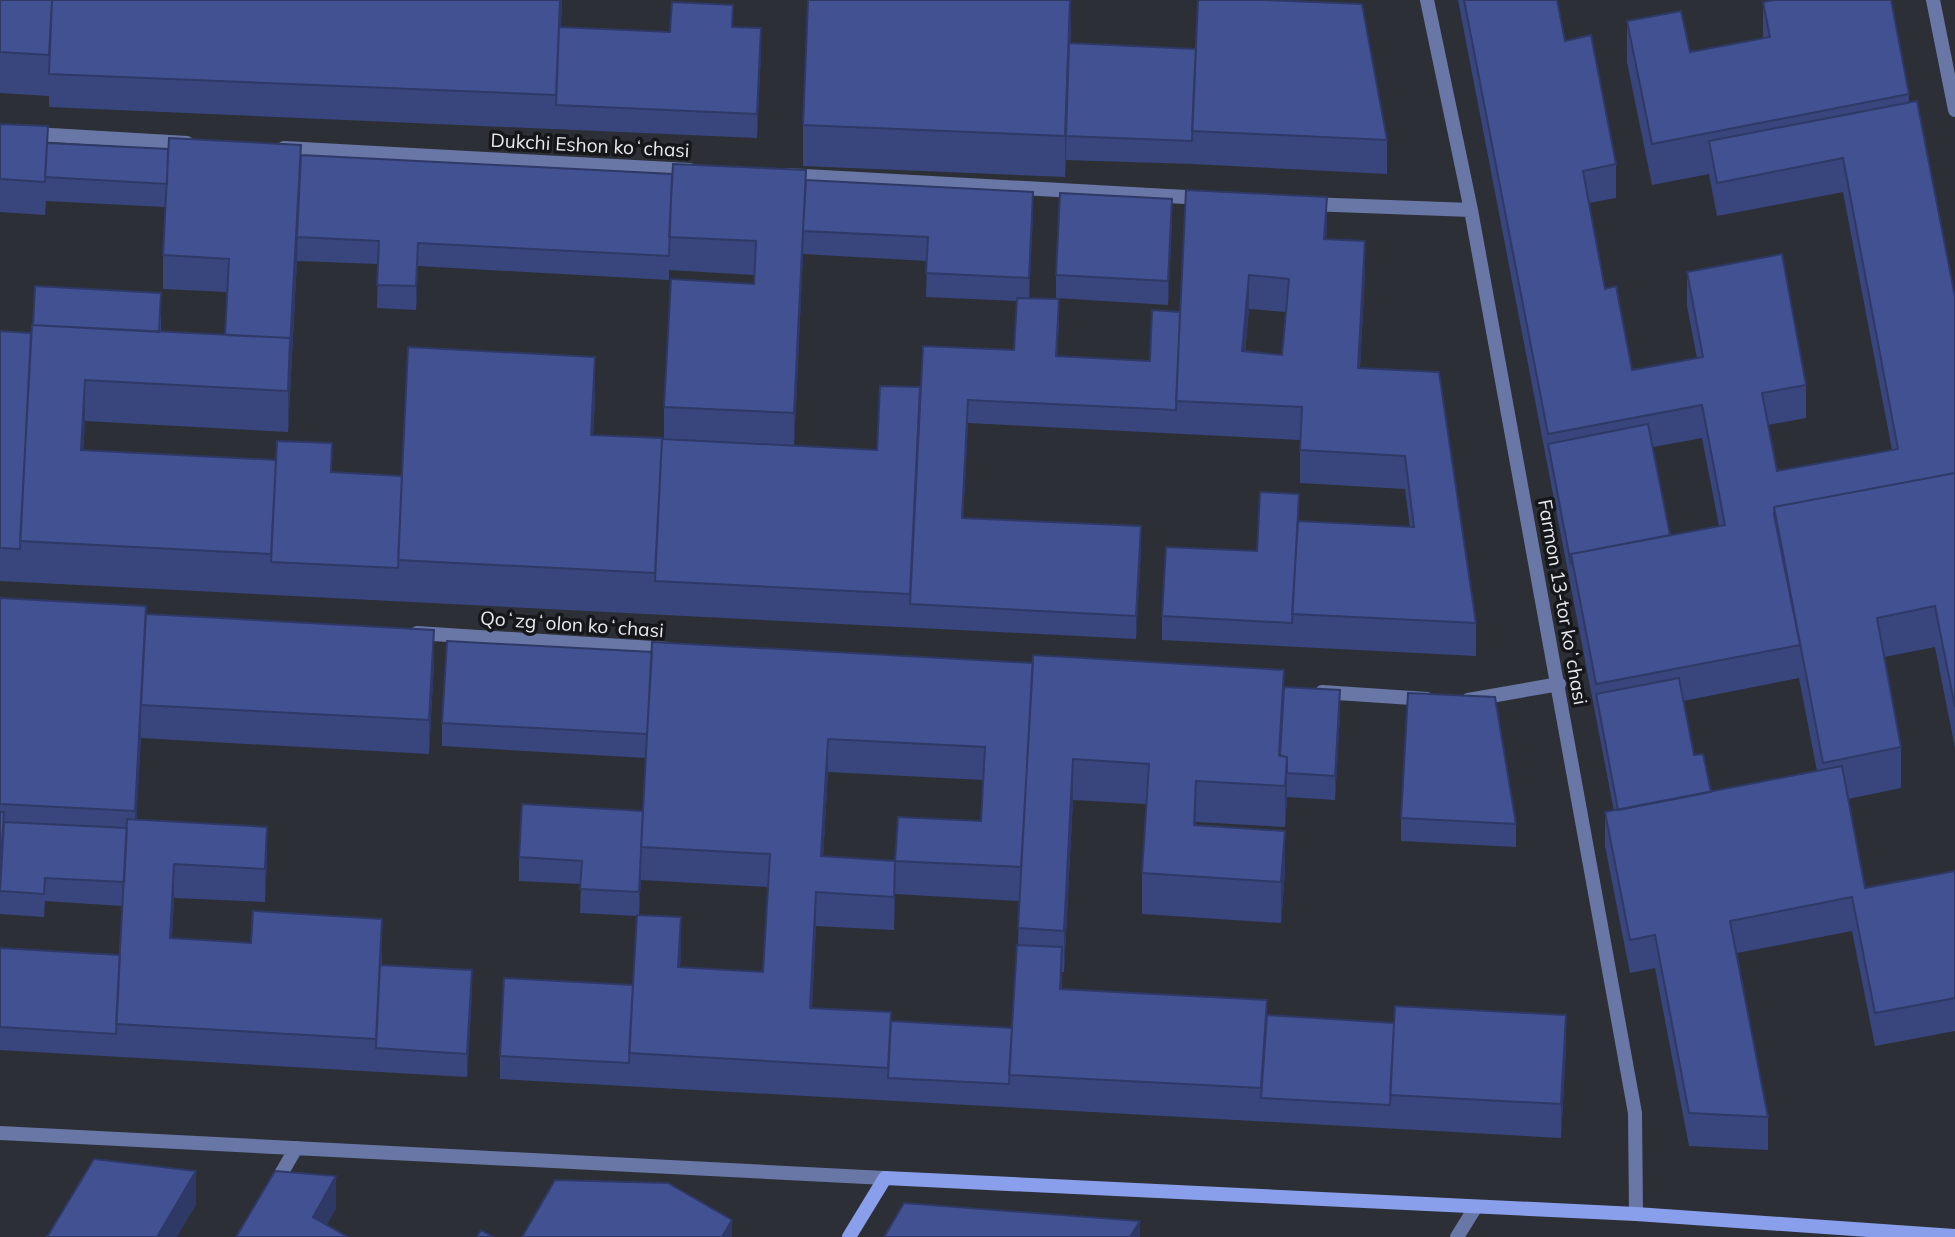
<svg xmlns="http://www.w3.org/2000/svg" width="1955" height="1237" viewBox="0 0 1955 1237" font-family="Mulish,sans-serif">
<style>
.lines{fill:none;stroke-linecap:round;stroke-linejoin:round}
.street{stroke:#6977a7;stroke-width:14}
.secondary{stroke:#8a9feb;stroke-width:14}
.wall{fill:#39467e;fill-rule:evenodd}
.shaded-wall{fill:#2e3966}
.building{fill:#425192;stroke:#2e3966;stroke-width:2;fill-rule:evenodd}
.labels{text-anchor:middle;stroke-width:7;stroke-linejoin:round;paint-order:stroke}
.street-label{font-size:19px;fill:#e9eaef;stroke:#16171a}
</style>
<rect width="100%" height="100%" fill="#2c2f36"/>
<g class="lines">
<path class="street" d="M1427 0 1471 210 1635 1113 1636 1214
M1933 0 1955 110
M0 132 187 143
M284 148 690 170
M787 175 1204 198
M1308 204 1471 210
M417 633 669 649
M1322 692 1427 699
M1468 700 1559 684
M0 1133 885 1178
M274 1186 296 1148
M1457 1237 1475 1208"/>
<path class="secondary" d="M849 1237 885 1178 1636 1214 1955 1236"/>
</g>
<path class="wall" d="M0 0H562L561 27 670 32 733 27 761 52 757 138 49 107V96L0 93Z
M1458 0H1557L1565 41 1616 164V198L1589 203 1605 289 1632 370 1697 358 1687 306V272L1806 385V418L1768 425 1777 471 1892 450 1843 192 1717 216 1709 174 1652 185 1627 62V21L1690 52 1763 38V2L1770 1V0H1891L1909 94V102L1955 297V748L1935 647 1884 657 1901 747V788L1848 799 1865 888 1955 871V1031L1875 1046 1852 931 1737 953 1768 1117V1150L1689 1146 1655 968 1630 973 1605 846V812L1614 811ZM1702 438 1719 526 1670 535 1653 447ZM1799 678 1817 771 1711 792 1694 755 1683 701Z
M1071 29 1070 43 1387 140V174L1192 164 1066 160V155L1065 177 803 166V125Z
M0 124 48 143 806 180 1033 215 1029 298 1059 323 1057 356 1150 361 1180 312 1327 230 1326 239 1365 274 1360 368 1439 372 1476 623V656L1162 640V616L1299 521 1410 527 1405 489 1300 483V440L968 423 963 518 1141 550 1136 639 0 581V331L31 333 161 316V332L225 335 227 292 163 289V255L165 207 46 201 45 215 0 212ZM803 254 927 261 926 297 1017 301 1014 350 920 387 877 450 794 446ZM297 259V261L378 264 377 308 416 310 418 266 669 280V267V270L754 275V284L664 407V439L593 435 595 398 402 476 332 472 276 460 83 450 85 421 288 432ZM1249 309 1286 312 1282 355 1245 352Z
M1172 222 1168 305 1056 298V275Z
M0 598 146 614 434 663 429 754 141 738 136 819 267 860 265 902 174 898 172 939 382 952V965L472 993 467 1077 0 1050V948L120 955 122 906 45 901 44 917 0 914Z
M1284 687 1340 714 1335 800 1287 797 1285 827 1196 822V826L1285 872 1281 923 1142 914V873L1146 804 1073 800 1064 972H1062V989L1267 1016 1566 1048 1561 1138 500 1079V1056L633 985 637 916 580 913 581 884 519 881V857L643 811 646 758 442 746V723ZM828 772 983 780 981 821 895 861V894L1019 901 1018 945 1012 1028 891 1021 812 1008 816 926 894 930 895 894 823 857ZM641 875V880L768 887 763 972 680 967 681 950 639 915Z
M1401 818 1516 824V847L1401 841Z"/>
<path class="shaded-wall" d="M560 0H562L557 105Z
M1071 0V29L1065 177V136Z
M761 28V52L757 138V114Z
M301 145 297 259 288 432V391Z
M806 170 803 254 794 446V413Z
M1033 192V215L1029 302V278Z
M1327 197V230L1324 272V239Z
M1172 199V222L1168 305V281Z
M1365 241V274L1358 401V368Z
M418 243V266L416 310V286Z
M1249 275V309L1242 385V351Z
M1059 299V323L1056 380V356Z
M595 357V398L591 476V435Z
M85 380V421L81 491V450Z
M968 400V423L962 541V518Z
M1141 526V550L1136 639V616Z
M146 606 141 705V738L135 852V811Z
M434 630V663L429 754V720Z
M1340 690V714L1335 800V776Z
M828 739V772L821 890V856Z
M1287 757V798L1285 827V786Z
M1073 759V800L1064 972V931Z
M1196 781V822L1194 866V825Z
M267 827V860L265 902V869Z
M1285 831V872L1281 923V882Z
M641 852V875L639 916V892Z
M895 861V894L894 930V897Z
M174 864V898L170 972V938Z
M816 892V926L810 1041V1008Z
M681 917V950L678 1000V967Z
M382 919V952L377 1049 376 1039Z
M1062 947V980L1060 1022V989Z
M472 970V993L467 1077V1054Z
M1566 1015V1048L1561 1138V1104Z
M196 1171V1205L177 1237H157Z
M336 1176V1209L320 1237 313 1217Z
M732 1220V1237H722Z
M1140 1221V1237H1130Z"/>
<path class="building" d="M0 0H52L49 55 0 52Z
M52 0H560L556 95 49 74Z
M808 0H1070L1065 136 803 125Z
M1198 0H1265L1362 4 1387 140 1192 131Z
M1464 0H1557L1565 41 1591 35 1616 164 1583 171 1605 289 1616 286 1632 370 1703 357 1687 272 1782 254 1806 385 1762 393 1777 471 1898 449 1843 158 1717 183 1709 141 1917 101 1955 297V473L1774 507V515L1800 645 1596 684 1571 554 1725 525 1702 405 1548 434Z
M1775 0H1891L1909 94 1652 144 1627 21 1681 11 1690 52 1770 37 1763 2Z
M672 2 733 5 732 27 761 28 757 114 556 105 559 27 670 32Z
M1069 43 1196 49 1192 141 1066 136Z
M0 124 48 126 45 182 0 179Z
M169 138 301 145 290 346V338L225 335 229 259 163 255Z
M47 143 168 149 167 184 45 177Z
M301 155 672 174 669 256 418 243 416 286 377 285 379 241 297 237Z
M673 164 806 170 794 413 664 407 671 279 754 284 756 241 669 237Z
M806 180 1033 192 1029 278 926 273 928 237 803 231Z
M1186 190 1327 197 1324 239 1365 241 1358 368 1439 372 1476 623 1292 614 1298 521 1414 527 1405 456 1300 450 1302 407 1176 401ZM1249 275 1289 279 1282 355 1242 351Z
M1060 193 1172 199 1168 281 1056 275Z
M35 286 161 293 159 332 33 325Z
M1017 298 1059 299 1056 356 1150 361 1152 310 1180 312 1176 410 968 400 962 518 1141 526 1136 616 910 604 923 346 1014 350Z
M32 325 290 338 288 391 85 380 81 450 276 460 271 554 20 541Z
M0 331 31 333 20 549 0 548Z
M408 347 595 357 591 435 662 438 655 573 398 560Z
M880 386 920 387 910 594 655 581 662 439 877 450Z
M1648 424 1670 535 1571 554V564L1548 444Z
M277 441 332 443 331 472 402 476 398 568 271 562Z
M1955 473V707L1935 606 1877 618 1901 747 1823 763 1774 507Z
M1260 492 1299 494 1292 623 1162 616 1166 547 1257 551Z
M0 598 146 606 135 811 0 804Z
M146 614 434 630 429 720 141 705Z
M447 641 652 652 647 734 442 723Z
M652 642 1033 663 1021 867 895 861 898 817 981 821 985 747 828 739 821 856 895 861 894 897 816 892 810 1008 891 1012 888 1068 629 1053 637 915 681 917 678 967 763 972 770 854 641 847Z
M1033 655 1284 670 1279 755 1287 757 1285 786 1196 781 1194 825 1285 831 1281 882 1142 873 1149 764 1073 759 1064 931 1018 928Z
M1679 678 1694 755 1703 754 1711 792 1618 810 1596 694Z
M1284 687 1340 690 1335 776 1287 773V757L1280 756Z
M1408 693 1495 697 1516 824 1401 818Z
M1842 766 1865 888 1955 871V998L1875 1013 1852 897 1730 921 1768 1117 1689 1113 1655 935 1630 940 1605 812Z
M522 804 643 811 639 892 580 889 582 861 519 857Z
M0 812H4L0 876Z
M127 819 267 827 265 869 174 864 170 938 251 943 253 911 382 919 376 1039 116 1024Z
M4 822 127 828 124 882 45 878 44 894 0 891Z
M1017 945 1062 947 1060 989 1267 1000 1261 1088 1009 1075Z
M0 948 120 955 116 1034 0 1027Z
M380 965 472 970 467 1054 376 1048Z
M504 978 633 985 629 1063 500 1056Z
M1395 1006 1566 1015 1561 1104 1390 1095Z
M1267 1015 1394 1023 1390 1105 1261 1098Z
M891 1021 1012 1028 1009 1084 888 1078Z
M94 1159 196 1171 157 1237H47Z
M275 1171 336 1176 313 1217 348 1237H236Z
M555 1180 668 1183 732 1220 722 1237H522Z
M904 1203 1140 1221 1130 1237H884Z
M481 1230 493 1237H477Z"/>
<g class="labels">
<g class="street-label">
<text transform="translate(590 145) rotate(3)" y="7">Dukchi Eshon koʻchasi</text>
<text transform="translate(1563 602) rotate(80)" y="7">Farmon 13-tor koʻchasi</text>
<text transform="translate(572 624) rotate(4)" y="7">Qoʻzgʻolon koʻchasi</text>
</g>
</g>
</svg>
